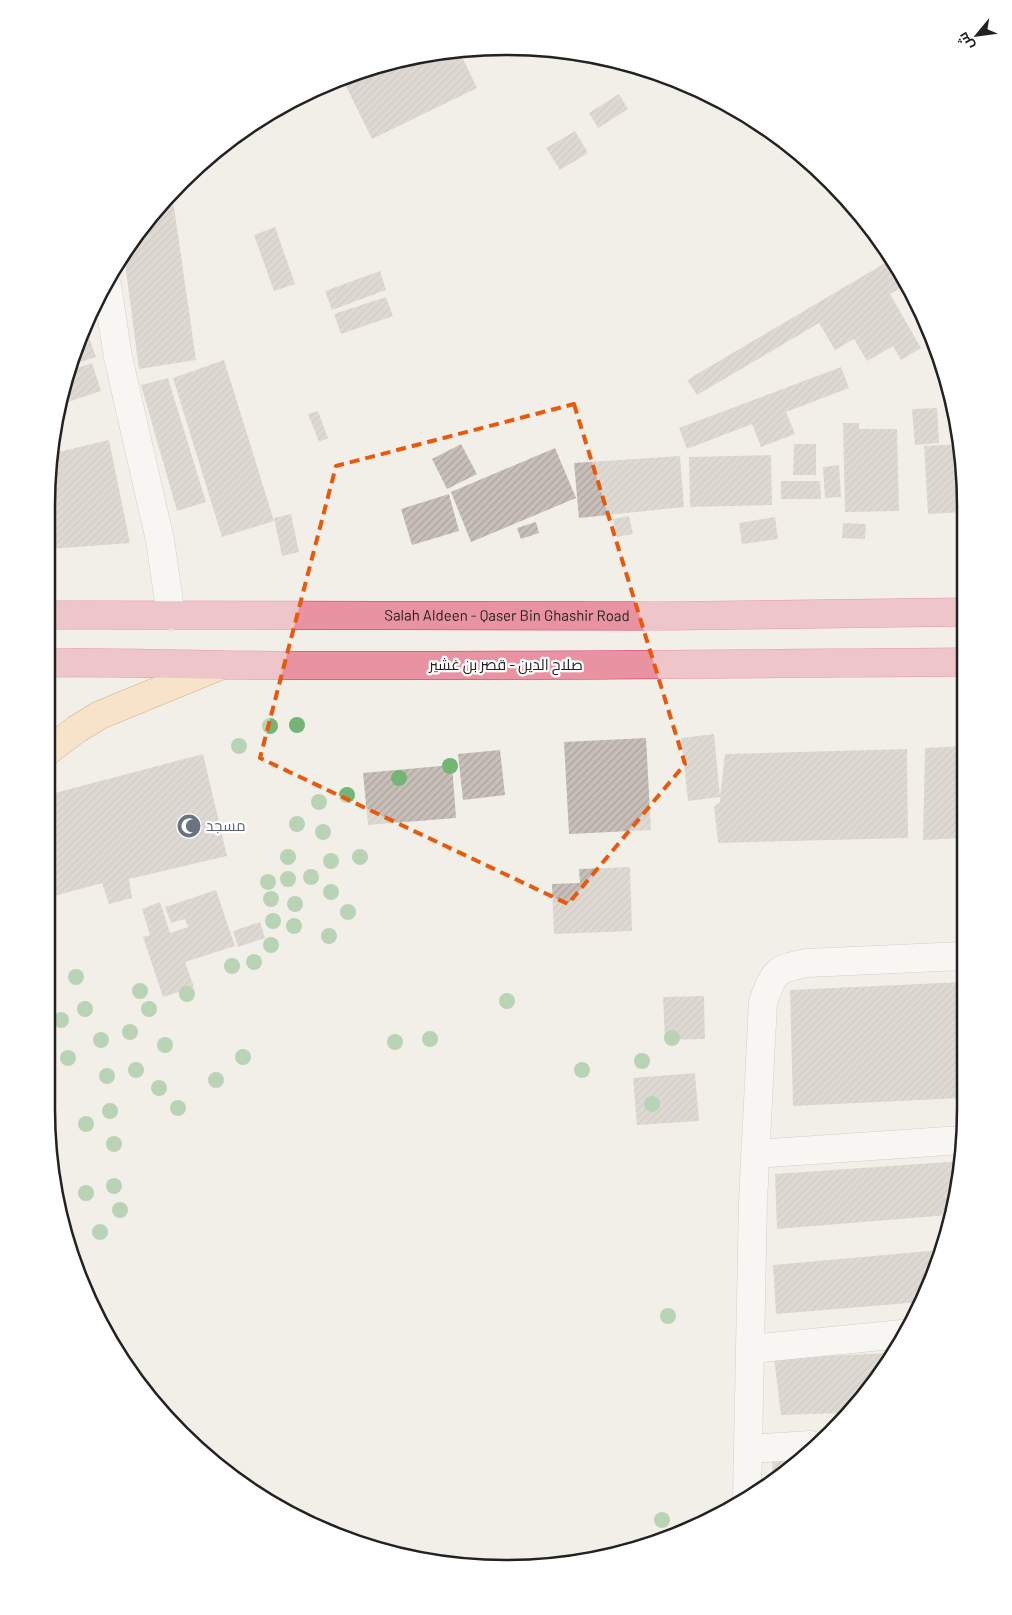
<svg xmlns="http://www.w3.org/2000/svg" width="1012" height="1615" viewBox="0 0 1012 1615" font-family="Barlow,Cairo,sans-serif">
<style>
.building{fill:url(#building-hatch)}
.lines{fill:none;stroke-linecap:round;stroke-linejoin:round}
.minor-casing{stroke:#a9a9a9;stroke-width:29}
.major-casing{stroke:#a06b00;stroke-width:29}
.highway-casing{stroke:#dc2a67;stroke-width:29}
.minor{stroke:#fff;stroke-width:28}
.major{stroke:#fcd6a4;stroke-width:28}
.highway{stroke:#e892a2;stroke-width:28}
.tree{fill:#74b475}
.marked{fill:none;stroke:#e8590c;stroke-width:4;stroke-dasharray:10 6;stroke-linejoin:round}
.labels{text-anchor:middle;stroke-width:4.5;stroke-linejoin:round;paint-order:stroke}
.street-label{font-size:15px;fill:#222;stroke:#fff}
.worship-label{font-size:15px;fill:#5b616d;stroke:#fff;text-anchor:start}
.rim{fill:none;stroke:#222;stroke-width:2.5}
</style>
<defs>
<pattern id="building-hatch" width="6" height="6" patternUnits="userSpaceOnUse" patternTransform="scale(1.25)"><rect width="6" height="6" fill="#c7bfb8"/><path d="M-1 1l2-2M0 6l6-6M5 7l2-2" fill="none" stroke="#aba49e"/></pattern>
</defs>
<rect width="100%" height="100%" fill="#f2efe9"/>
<path class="building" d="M446 50H459L477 88 372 139 342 78 358 71Z
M619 94 628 109 598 128 589 113Z
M575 131 588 153 560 170 546 148Z
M172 193 196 360 139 369 124 256 141 226Z
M275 227 295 284 274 291 254 235Z
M892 259 904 276 907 284 890 294 921 348 901 360 893 346 867 361 854 339 835 350 819 323 697 395 687 380Z
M380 271 386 290 332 310 325 291Z
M386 297 393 316 341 334 334 314Z
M90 314 92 331 81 332V330Z
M89 337 96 357 72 365 79 340Z
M224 360 274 521 222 537 173 378Z
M92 363 101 391 62 404 71 370Z
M841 367 849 388 786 412 795 434 761 447 752 424 687 449 679 428Z
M168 378 206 502 177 511 141 385Z
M937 408 939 443 915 445 912 409Z
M318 411 328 438 319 442 308 414Z
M843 423H859V429H897L899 511 845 512Z
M109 440 130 543 50 549V454Z
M461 444 477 474 447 489 432 459Z
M794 444H816V475H793Z
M960 444 965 476V512L928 514 924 446Z
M555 448 576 498 471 542 451 492Z
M771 455 772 505 690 507 689 457Z
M680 456 684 507 579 518 574 463Z
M839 465 841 497 825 498 823 467Z
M781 481H820L821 499H781Z
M449 494 459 531 412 545 401 509Z
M291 514 299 552 282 556 274 518Z
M629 516 633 534 617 537 613 519Z
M775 517 778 539 742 544 739 523Z
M536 522 539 533 521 539 517 528Z
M843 523 866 524 865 539 842 538Z
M714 734 720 797 725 754 907 749 908 838 718 843 714 807 720 802V797L688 801 681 738Z
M646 738 651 830 569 834 564 742Z
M964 746 963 838 923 840 925 748Z
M500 750 505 795 463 800 458 754Z
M203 754 227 856 129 879 132 898 109 904 102 883 54 896 48 863V808L52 807 51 794Z
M452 765 456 818 368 825 363 773Z
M630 867 632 931 554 934 552 884 580 883 579 869Z
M216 890 235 946 185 962 194 987 163 997 143 937 150 935 142 909 160 902 170 933 188 927 185 919 171 923 165 907Z
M260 922 265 938 238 947 233 931Z
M963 982 962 1098 793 1106 790 990Z
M704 996 705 1039 665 1040 663 997Z
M695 1073 699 1121 637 1125 633 1078Z
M962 1161V1169L949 1215 777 1229 775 1174Z
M940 1250 931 1285 921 1302 776 1314 773 1265Z
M892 1353 871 1389 845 1413 781 1415 774 1358Z
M772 1456 795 1459 773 1480Z"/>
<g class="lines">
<defs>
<path id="minor" d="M107 286 118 357 160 540 171 616
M755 1154 962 1140
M750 1349 902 1334
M748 1449 811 1445
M747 1498 753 1201 763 1002C774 972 775 969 807 963L963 956"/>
<path id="major" d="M48 751 77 729 100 715 222 665"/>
<g id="highway">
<path id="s1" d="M49 615 665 616 964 612"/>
<path d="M49 663C107 662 165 664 224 665 470 667 717 664 964 662"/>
</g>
</defs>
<use href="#minor" class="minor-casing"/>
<use href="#major" class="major-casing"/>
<use href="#highway" class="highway-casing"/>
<use href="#minor" class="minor"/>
<use href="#major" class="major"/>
<use href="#highway" class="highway"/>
</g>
<g class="tree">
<circle cx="297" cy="725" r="8"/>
<circle cx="270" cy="726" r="8"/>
<circle cx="239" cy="746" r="8"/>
<circle cx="450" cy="766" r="8"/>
<circle cx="399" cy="778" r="8"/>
<circle cx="347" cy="795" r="8"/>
<circle cx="319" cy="802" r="8"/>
<circle cx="297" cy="824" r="8"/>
<circle cx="323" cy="832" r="8"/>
<circle cx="288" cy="857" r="8"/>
<circle cx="360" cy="857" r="8"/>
<circle cx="331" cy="861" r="8"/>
<circle cx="311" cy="877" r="8"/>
<circle cx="288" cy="879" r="8"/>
<circle cx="268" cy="882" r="8"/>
<circle cx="331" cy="892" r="8"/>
<circle cx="271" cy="899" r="8"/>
<circle cx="295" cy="904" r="8"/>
<circle cx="348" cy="912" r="8"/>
<circle cx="273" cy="921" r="8"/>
<circle cx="294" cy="926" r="8"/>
<circle cx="329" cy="936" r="8"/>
<circle cx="271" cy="945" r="8"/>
<circle cx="254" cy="962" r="8"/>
<circle cx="232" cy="966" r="8"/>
<circle cx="76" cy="977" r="8"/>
<circle cx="140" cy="991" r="8"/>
<circle cx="187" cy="994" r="8"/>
<circle cx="507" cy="1001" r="8"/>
<circle cx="85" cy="1009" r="8"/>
<circle cx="149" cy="1009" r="8"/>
<circle cx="61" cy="1020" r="8"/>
<circle cx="130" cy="1032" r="8"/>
<circle cx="672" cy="1038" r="8"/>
<circle cx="430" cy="1039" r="8"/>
<circle cx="101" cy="1040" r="8"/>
<circle cx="395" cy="1042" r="8"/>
<circle cx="165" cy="1045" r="8"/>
<circle cx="243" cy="1057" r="8"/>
<circle cx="68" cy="1058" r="8"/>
<circle cx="642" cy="1061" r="8"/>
<circle cx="136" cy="1070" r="8"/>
<circle cx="582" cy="1070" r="8"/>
<circle cx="107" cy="1076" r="8"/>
<circle cx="216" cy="1080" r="8"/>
<circle cx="159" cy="1088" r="8"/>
<circle cx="652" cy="1104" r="8"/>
<circle cx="178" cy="1108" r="8"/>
<circle cx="110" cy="1111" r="8"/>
<circle cx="86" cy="1124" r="8"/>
<circle cx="114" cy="1144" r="8"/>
<circle cx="114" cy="1186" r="8"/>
<circle cx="86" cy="1193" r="8"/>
<circle cx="120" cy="1210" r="8"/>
<circle cx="100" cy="1232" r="8"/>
<circle cx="668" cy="1316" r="8"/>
<circle cx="662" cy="1520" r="8"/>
</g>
<path d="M0 0H1012V1615H0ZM574 404 685 764 568 904 260 758 336 466Z" fill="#f2efe9" fill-opacity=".55" fill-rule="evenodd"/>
<path class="marked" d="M574 404 685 764 568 904 260 758 336 466Z"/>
<defs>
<symbol id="mosque-disc" viewBox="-11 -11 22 22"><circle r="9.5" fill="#6b7280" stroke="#fff"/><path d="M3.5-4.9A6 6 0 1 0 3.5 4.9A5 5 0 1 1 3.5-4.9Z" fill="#fff"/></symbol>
</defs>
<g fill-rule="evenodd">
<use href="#mosque-disc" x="175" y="812" width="28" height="28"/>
</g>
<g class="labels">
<g class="street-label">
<text dy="5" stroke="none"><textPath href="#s1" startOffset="458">Salah Aldeen - Qaser Bin Ghashir Road</textPath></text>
<text x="506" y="670">صلاح الدين - قصر بن غشير</text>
</g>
<g class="worship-label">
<text x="206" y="831">مسجد</text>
</g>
</g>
<path d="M0 0H1012V1615H0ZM506 55H506A451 451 0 0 1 957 506V1109A451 451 0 0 1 506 1560H506A451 451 0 0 1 55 1109V506A451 451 0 0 1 506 55Z" fill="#fff" fill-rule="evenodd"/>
<path class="rim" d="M506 55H506A451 451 0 0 1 957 506V1109A451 451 0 0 1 506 1560H506A451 451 0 0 1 55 1109V506A451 451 0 0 1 506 55Z"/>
<g transform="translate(977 35) rotate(241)" stroke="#ffffff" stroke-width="4" paint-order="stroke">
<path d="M0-4L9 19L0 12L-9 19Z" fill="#222222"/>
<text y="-8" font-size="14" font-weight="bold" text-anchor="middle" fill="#222222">ش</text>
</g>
</svg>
